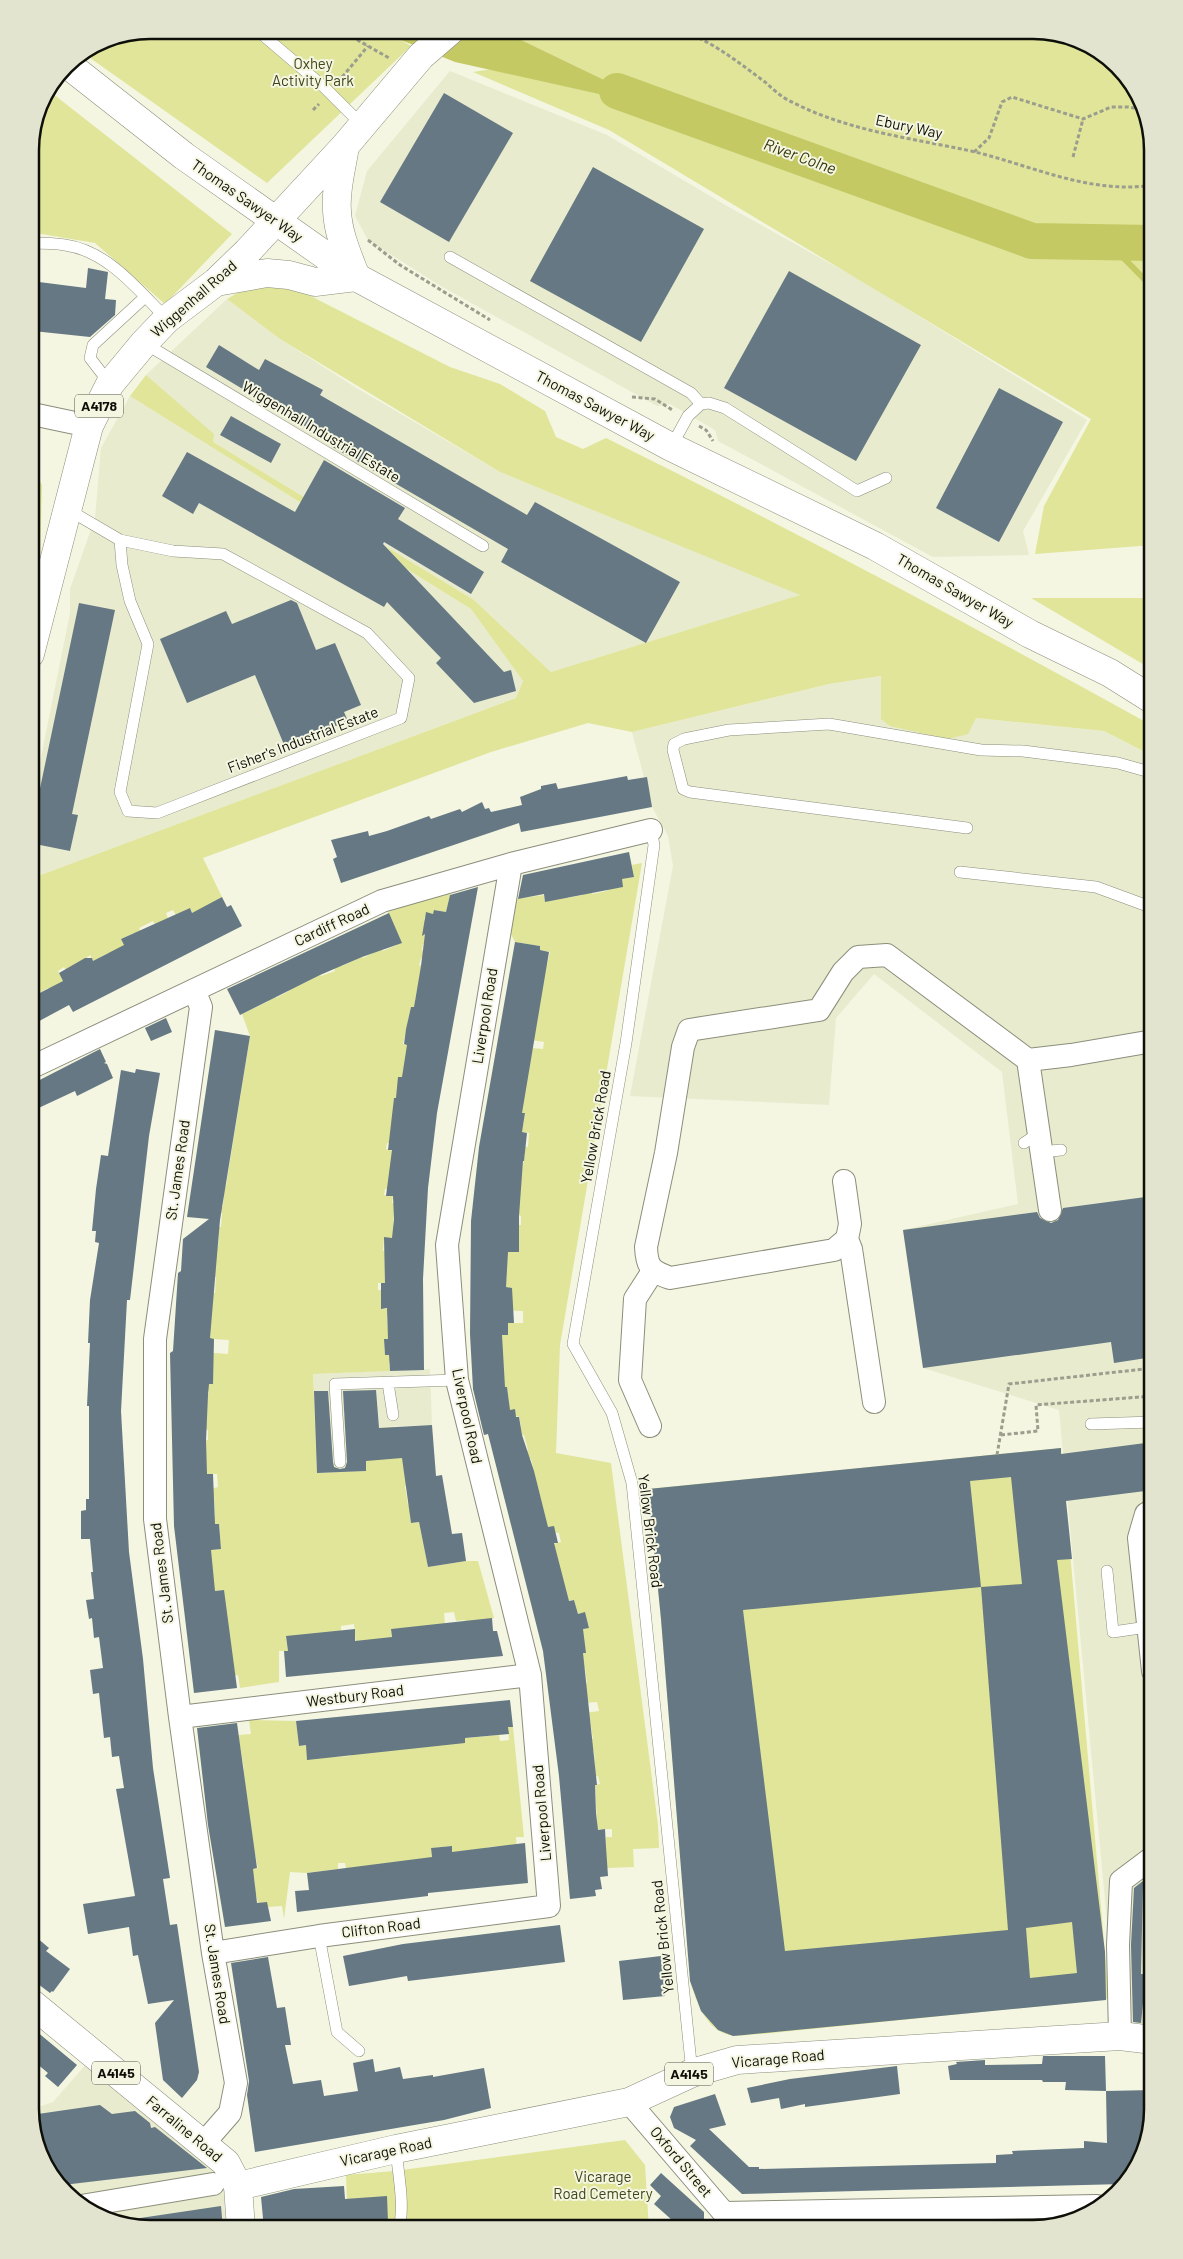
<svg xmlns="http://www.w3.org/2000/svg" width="1183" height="2259" viewBox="0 0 1183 2259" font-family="Barlow,sans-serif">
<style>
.built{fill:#e8ebce}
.green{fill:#e0e59a}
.water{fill:#c4c963}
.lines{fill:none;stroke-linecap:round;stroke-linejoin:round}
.stream{stroke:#c4c963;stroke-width:6}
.river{stroke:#c4c963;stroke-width:36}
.building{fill:#657883;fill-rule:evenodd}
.lane-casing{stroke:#8c8e7b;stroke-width:12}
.street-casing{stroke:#8c8e7b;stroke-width:24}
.secondary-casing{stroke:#8c8e7b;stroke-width:29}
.primary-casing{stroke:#8c8e7b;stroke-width:29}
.path{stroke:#9b9d8d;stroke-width:3;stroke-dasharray:4 2.5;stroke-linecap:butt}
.lane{stroke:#fff;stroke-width:11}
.street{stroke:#fff;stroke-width:22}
.secondary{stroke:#fff;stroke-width:28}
.primary{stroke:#fff;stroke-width:28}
.labels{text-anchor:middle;stroke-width:4;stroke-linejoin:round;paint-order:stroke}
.shield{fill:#f4f6e1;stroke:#535449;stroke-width:1}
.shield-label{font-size:14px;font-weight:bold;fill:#0e0f08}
.park-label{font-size:15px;fill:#42441a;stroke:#f4f6e1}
.street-label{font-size:15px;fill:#0e0f08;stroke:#f4f6e1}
.water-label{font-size:16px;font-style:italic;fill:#323407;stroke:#f4f6e1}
.rim{fill:none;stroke:#0e0f08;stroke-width:2.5}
</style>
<rect width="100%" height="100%" fill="#f4f6e1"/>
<path class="built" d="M450 71 607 135 727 206 860 280 1087 420 1023 531 1029 555 933 557 718 441 715 430 670 404 657 406 439 285 368 240 355 216 367 171Z
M227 299 280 339 355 387 500 472 801 595 551 672 474 600 213 442V434L146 375Z
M130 396 471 609 523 681 516 698 30 879V812L70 613V589L95 518 101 448Z
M882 676 881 719 975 718 1104 731 1153 756V2028L1122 2027 1114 1996 1059 1410 923 1368 903 1230 1018 1204 1002 1072 874 974 836 1018 829 1105 630 1096 673 866 668 836 652 807 632 732 829 684Z
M430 1369 432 1425 379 1427 366 1471 317 1473 313 1374Z
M88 2062 206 2161 224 2191 226 2229H142L83 2209 39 2156 30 2110 53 2102Z"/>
<path class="green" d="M149 30H394L396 37 411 46 267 183 83 53 104 39Z
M533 30H1042L1100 50 1144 103 1153 149V545L1035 554 1044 506 1091 419 609 130 473 72 492 69 659 107 515 37 528 35Z
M48 90 232 234 165 304 95 243 30 232C30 186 22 130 48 90Z
M289 285 450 367 500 384 545 411 556 437 583 449 606 438C791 529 972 626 1153 726V756L1104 731 976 718 968 734 948 739 890 726 881 719V676L829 684 632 732 588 723 491 752 203 858 222 897 193 914 190 908 183 911 184 929 173 910 166 913 169 921 163 940 153 921 139 928 148 946 142 948 134 933 121 939 129 955 109 956 108 953 100 957 105 967 99 971 90 955 68 974 64 967 58 971 66 987 61 990 48 988 30 998V879L516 698 523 681 471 609 130 396 146 375 214 434 213 442 474 600 551 672 800 595 500 472 280 339 227 299 244 289Z
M30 463 42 485 40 558 30 573Z
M1031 598H1153V670Z
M642 863 560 1345 556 1453 611 1463 658 1825 659 1848 633 1849 634 1867 607 1868 590 1848 606 1847V1837H612V1829L590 1830 597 1822 595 1785 600 1784 598 1776 585 1777 584 1770 595 1769 594 1751 580 1741 593 1739 590 1720 577 1714 599 1711 597 1702 584 1703 574 1685 587 1683 585 1668 572 1670 566 1632 589 1627 585 1613 578 1614 574 1600 557 1602 541 1547 561 1542 559 1533 537 1530 535 1476 531 1459 521 1461 518 1453 528 1450 524 1435 515 1437 513 1431 521 1426 519 1417 502 1411 509 1402 507 1387 499 1388 495 1340 508 1323H523V1311L494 1310 512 1295V1288L498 1287 497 1225H521V1216L514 1213 525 1154 506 1152 507 1145 528 1147 529 1133 510 1130 511 1125 523 1126 525 1114 519 1112 533 1048 543 1049 544 1042 525 1039 538 964 547 965 550 952 540 950V946L515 942 510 932 515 899 544 895 545 902 566 891 568 898 583 895 582 888 590 887 592 894 607 891 606 884 614 888 622 887V879L634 877 632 865Z
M451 891 446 912 435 910 433 914 426 913 424 920 431 922 426 944H423L422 951 437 953 436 961 421 958 419 965 422 966 415 1000 428 1010 411 1007 403 1044 420 1047 418 1079 399 1077 398 1082 416 1101 394 1098 393 1107 408 1146 387 1143 386 1149 393 1151 404 1190 385 1189 384 1195 393 1196 392 1203 403 1204 394 1213 393 1225H401V1238H384L383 1251 400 1252 398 1283H378V1290H388L382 1309 398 1308 387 1317 388 1330 398 1339 384 1340 385 1355H398V1363H389L390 1371 313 1374 317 1473 366 1471 364 1428 395 1427 396 1436 409 1457 418 1484 405 1486 408 1505 421 1503 423 1512 410 1514 411 1523 419 1522 428 1567 466 1561H478L494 1618 474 1621 467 1634 465 1620 456 1621 454 1612 444 1613 446 1636C427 1632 411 1626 391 1629L392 1641 367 1640V1643L356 1645 354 1624 341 1626 342 1645 286 1637 288 1651H279V1682L240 1688 238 1675 218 1678 224 1590 207 1592C215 1576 214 1565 205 1550L221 1549 219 1524 198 1526 197 1517 215 1516 214 1496 195 1493 218 1487 217 1474H205L206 1451H196V1441L208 1440V1430L197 1428 196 1394H209L201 1352 228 1354 229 1340 198 1338 202 1292 215 1293 216 1277 205 1276 206 1247H218L219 1234 209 1233V1226L221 1227 222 1213 212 1212V1206L223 1207 224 1193 215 1185 226 1186 250 1036 242 1014 269 1001 265 993 272 990 276 998 289 991 286 983 297 986 310 980 308 973 318 970 321 976 335 971 332 962 342 966 355 960 359 950 363 958 375 952 379 943 383 951 397 945 398 936 388 912Z
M1061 1448 1109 1999 762 2034C752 2034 740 2037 730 2035 707 2031 697 2003 691 1984L661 1619 648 1489Z
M249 1720 296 1721 299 1746 306 1745 334 1757 351 1756 350 1743H465V1738L499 1735 500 1741 509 1740 508 1727H513L524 1837H516L517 1852 507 1846 488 1847 454 1866 451 1846 431 1848 433 1869 429 1870 424 1858 348 1880 345 1863H338V1869L307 1873 290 1872 284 1919 282 1906 268 1907 258 1903 256 1895 244 1897 255 1884 254 1877 243 1875 242 1871 258 1868 254 1850 230 1772 244 1769 238 1735 251 1734Z
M625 2140 645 2165 649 2229H348L346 2175 394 2171Z"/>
<path class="water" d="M398 30H505L515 37 662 108 455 62 401 40Z"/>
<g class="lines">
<path class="stream" d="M1108 242 1153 288"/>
<path class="river" d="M617 91 1032 241 1153 243"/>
</g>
<path class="building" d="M444 93 513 133 449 242 380 202Z
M593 167 704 229 641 342 530 281Z
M88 268 108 272 105 299 116 300 115 315 90 337 33 331 39 282 86 288Z
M789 271 921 345 856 461 724 388Z
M219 345 259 370 265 359 323 390 320 395 527 515 535 502 680 582 646 643 501 562 508 549 331 446 333 443 206 367Z
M999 388 1063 422 999 542 936 508Z
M231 416 281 444 271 463 220 435Z
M187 452 295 512 324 460 405 508 398 519 484 572 471 594 384 542 383 544 504 672 511 670 516 691 474 703 436 663 441 658 387 602 384 607 199 503 193 514 162 496Z
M291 600 297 603 316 650 335 643 361 705 344 712 348 721 285 747 255 675 187 703 160 639 226 611 232 624Z
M79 603 115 610 72 814 78 815 70 851 30 843V836Z
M627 776 628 780 647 777 652 807 521 832 519 823 341 883 333 859 337 857 331 840 368 831 369 836 387 831 429 816 431 819 460 809 462 812 482 802 485 809 489 808 491 812 522 805 520 797 541 789V786L556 783 558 789Z
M629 852 634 877 622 879 623 887 545 902 544 894 518 899 523 875Z
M478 887 437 1113 428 1188 423 1279 424 1370 390 1371 389 1355H385L384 1339H388L387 1308 381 1309V1283H385L384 1237 392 1238 394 1219 393 1196H386L392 1150H388L394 1098H396L398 1077H402L407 1045 404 1044 406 1029 411 1007H414L421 966 425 934 422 936 426 912 433 914 434 910 446 912 450 895Z
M222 897 227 907 231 905 242 926 73 1012 69 1005 30 1026V998L63 981 59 973 85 958H92L93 961 124 945 121 939 190 908 192 913Z
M389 913 402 943 362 957 320 975 240 1015 227 989Z
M515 942 540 946V950L549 952 522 1113H525L522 1132 527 1133 524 1161H523L519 1216V1252H508L506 1287 512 1288 514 1323H508V1335H502L505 1387H507L510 1410 515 1409 516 1417H519L522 1435 534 1471 548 1527 554 1526 558 1543H554L569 1601 574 1600 578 1614 585 1612 589 1628 583 1629 586 1653H583L597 1785H595L596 1813 598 1830 605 1829 606 1847 608 1876 600 1877 602 1889 595 1890 596 1896 570 1899 559 1776 543 1651 488 1434 484 1435 473 1389 470 1334 471 1221 479 1147Z
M166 1018 172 1032 151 1041 145 1028Z
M215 1030 250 1036 220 1220 210 1338 214 1339 213 1384H209L208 1395 206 1441 207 1474H213L215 1524H219L221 1549 211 1550 215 1591 224 1590 237 1688 194 1693 174 1526 170 1353 173 1351 178 1273 181 1271 183 1239 209 1219 187 1217Z
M100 1049 106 1062 104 1063 107 1064 113 1078 77 1096 75 1091 30 1112V1085Z
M136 1069 160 1073 149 1136 130 1300H127L121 1411 129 1552 143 1659 153 1768 170 1878 163 1879 170 1925 177 1924 199 2072 197 2080 182 2098 163 2080 155 2023 174 2000 148 2004 138 1955 133 1956 129 1927 88 1934 83 1904 135 1896 116 1789 124 1788 119 1756 112 1757 110 1737 104 1738 99 1693 93 1694 90 1670 103 1668 99 1637 94 1638 92 1618 89 1619 86 1600 94 1599 91 1572H93L90 1539H81V1511L86 1510V1499H89V1406H87L90 1343H88L90 1300 99 1243 95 1242 96 1231H92L96 1189 101 1155 108 1156 121 1070 135 1073Z
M1153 1196V1357L1114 1363 1111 1342 923 1368 903 1230 1037 1212 1040 1218 1051 1223 1058 1220 1063 1208Z
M376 1390 379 1428 432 1425 436 1476 442 1475 452 1534 462 1533 466 1561 428 1567 419 1522 411 1523 402 1458 366 1461V1471L317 1473 314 1391H328L333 1462 334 1467 340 1469 345 1468 347 1462 343 1391Z
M1153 1442V1490L1066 1501 1072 1559 1057 1560 1105 1952 1106 2000 744 2035 733 2036 718 2030 701 2011 690 1981 661 1619 648 1489 1061 1448V1454ZM1011 1477 1022 1584 981 1587 970 1481ZM981 1587 1008 1930 785 1951 743 1610ZM1072 1922 1077 1973 1030 1978 1026 1928Z
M492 1618 493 1631H497L503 1656 286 1677 284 1651H288L286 1636 355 1629V1641L392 1637 391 1629Z
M510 1700 513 1727H508L509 1734 465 1738V1743L307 1760 306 1745 299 1746 296 1721Z
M237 1723 257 1868 253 1869 257 1903 267 1902 271 1921 225 1927 208 1825 197 1728Z
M525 1843 528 1883 428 1893V1896L297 1912 295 1891 309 1890 307 1873 432 1857 431 1848 452 1846V1852Z
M1143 1881 1141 1974H1146L1141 2023 1133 2022 1131 1945 1134 1888Z
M560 1925 565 1962 408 1981 407 1976 349 1986 343 1956 403 1944Z
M30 1932 49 1948 46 1951 70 1969 53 1992 52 1991 50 1993 30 1978Z
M661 1956 665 1996 623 2000 619 1961Z
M268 1957 277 2008 285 2007 291 2045H285L293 2084 321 2080 324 2096 358 2091 353 2063 373 2059 375 2072 400 2067 403 2079 433 2075V2077L484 2068 491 2108 444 2120 255 2152 247 2095 249 2081 231 1963Z
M30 2026 77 2065 58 2087 45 2076 48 2073 30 2058Z
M1043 2056H1105L1106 2091 1065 2090 1066 2082H1043L1042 2080H950L948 2066 957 2064 956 2062 985 2060V2065L1042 2064Z
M897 2066 900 2094 805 2107V2104L781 2109 779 2098 751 2103 747 2088 790 2079Z
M1153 2090V2110L1133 2176 1123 2184 742 2194 690 2146 696 2140 674 2128 670 2117 674 2107 715 2094 726 2125 709 2129 749 2167H759V2169L996 2163V2155L1013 2154 1012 2151 1084 2148V2141L1107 2143 1106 2091Z
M100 2105 112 2114 135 2111 150 2123 151 2128 155 2127 207 2168 63 2185 39 2156 31 2115Z
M661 2173 704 2212V2229H682L654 2204 661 2196 650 2185Z
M344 2186 345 2199 387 2196 388 2222 306 2226 307 2229H264L261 2197 294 2189Z
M221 2206 223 2229H142L127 2224V2220Z"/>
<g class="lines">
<defs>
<path id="lane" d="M257 30 324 87 361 124
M30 243C42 243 54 243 65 245 108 251 138 290 167 319
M450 257 691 393 701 404 688 416 671 447
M144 343 483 546
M110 384 90 358 93 345 145 297
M701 404 709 403 725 408 857 491 886 478
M67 509 120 540 173 551 223 554 367 633 409 678 401 718 157 813 128 811 120 792 148 644 130 601 122 565 120 540
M967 828 690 792 683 789 673 750 674 744 684 739 729 730 829 724 981 750 1023 751 1118 763 1153 773
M651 830 654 845 626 1043 573 1344 612 1413 632 1483 692 2073
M960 872 1096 887 1153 908
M1024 1143 1039 1133
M1041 1152 1061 1150
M388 1383 393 1415
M1091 1424 1153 1422
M340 1462 335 1384 457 1380
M1107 1571 1113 1632 1147 1627
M319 1936 337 2032 359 2051
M396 2149C398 2174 405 2204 399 2229"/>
<path id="street" d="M30 416 37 415 89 426
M194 990 201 1007 155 1339V1519L180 1717 213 1953 236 2083 230 2113 203 2144
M30 1068 382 901 511 864 651 830
M844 1181 850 1224 847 1239 834 1250 670 1278C651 1271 647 1268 646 1247L666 1153 683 1047 689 1030 819 1010 843 972 858 957 887 955 1028 1060
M1050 1210 1028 1060 1071 1055 1153 1041
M847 1239 851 1249 874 1402
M650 1426 630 1380 635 1299 653 1271
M1153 1671 1139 1538 1146 1514 1153 1510
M180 1717 530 1675
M213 1953 319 1936 549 1906 530 1675 457 1380 447 1245 511 864
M1120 2036 1118 1945 1121 1881 1153 1857
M629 2102 724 2213 1097 2206
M81 2206 213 2184"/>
<path id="secondary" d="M67 64 184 156 356 277 671 447 875 546 1030 634 1110 673 1153 700"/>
<path id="primary" d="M216 282 267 273 289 275 315 282 356 277C348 256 338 234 337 211 335 190 342 167 345 146
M30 654 89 426 110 384 144 343 167 319 216 282 247 252 345 146 421 56 451 30
M30 2002 226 2163 238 2186 241 2229
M238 2186 396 2149 629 2102 692 2073 737 2060 1120 2036 1153 2040"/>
</defs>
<use href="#lane" class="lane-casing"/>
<use href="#street" class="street-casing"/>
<use href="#secondary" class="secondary-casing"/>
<use href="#primary" class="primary-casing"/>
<path class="path" d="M340 30 389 58
M681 30C713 42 738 62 765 82 773 89 782 98 792 102 848 131 911 138 971 151 1031 165 1090 195 1153 185
M473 38 482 30
M338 82 368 46
M313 110 319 104
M974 152 989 138 1002 102 1012 97 1083 119 1111 107H1128L1145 110
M1073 157 1083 119
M368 240 400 265 490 320
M632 397 655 399 674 411
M699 426 706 430 713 441
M1001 1435 1038 1431 1036 1405 1153 1396
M997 1455 1009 1384 1153 1368"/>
<use href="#lane" class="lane"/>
<use href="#street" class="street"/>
<use href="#secondary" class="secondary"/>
<use href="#primary" class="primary"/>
</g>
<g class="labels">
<g class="shield">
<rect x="75" y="394.5" width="48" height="23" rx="4"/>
<rect x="92" y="2061.5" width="48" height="23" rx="4"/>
<rect x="665" y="2062.5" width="48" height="23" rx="4"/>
</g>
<g class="shield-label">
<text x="99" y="411">A4178</text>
<text x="116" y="2078">A4145</text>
<text x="689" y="2079">A4145</text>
</g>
<g class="park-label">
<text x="313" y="69">Oxhey<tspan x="313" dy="17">Activity Park</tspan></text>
<text x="603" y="2182">Vicarage<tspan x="603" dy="17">Road Cemetery</tspan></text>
</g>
<g class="street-label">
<text transform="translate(909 127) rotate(12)" y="5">Ebury Way</text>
<text transform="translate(247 201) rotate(35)" y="5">Thomas Sawyer Way</text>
<text transform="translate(194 299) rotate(-41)" y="5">Wiggenhall Road</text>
<text transform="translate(595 406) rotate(28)" y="5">Thomas Sawyer Way</text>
<text transform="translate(321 432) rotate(31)" y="5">Wiggenhall Industrial Estate</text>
<text transform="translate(955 591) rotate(30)" y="5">Thomas Sawyer Way</text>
<text transform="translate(303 740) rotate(-21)" y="5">Fisher's Industrial Estate</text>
<text transform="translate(332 925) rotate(-25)" y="5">Cardiff Road</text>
<text transform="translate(485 1016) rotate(-81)" y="5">Liverpool Road</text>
<text transform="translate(596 1127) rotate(-80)" y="5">Yellow Brick Road</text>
<text transform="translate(178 1170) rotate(-82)" y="5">St. James Road</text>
<text transform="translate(467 1416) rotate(78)" y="5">Liverpool Road</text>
<text transform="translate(650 1531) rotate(83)" y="5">Yellow Brick Road</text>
<text transform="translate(162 1573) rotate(-97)" y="5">St. James Road</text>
<text transform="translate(355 1696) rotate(-7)" y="5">Westbury Road</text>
<text transform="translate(542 1813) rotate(-95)" y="5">Liverpool Road</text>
<text transform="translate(381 1928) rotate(-7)" y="5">Clifton Road</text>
<text transform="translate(663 1937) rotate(-96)" y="5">Yellow Brick Road</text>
<text transform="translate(217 1974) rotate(81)" y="5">St. James Road</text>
<text transform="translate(778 2059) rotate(-5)" y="5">Vicarage Road</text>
<text transform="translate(184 2129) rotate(40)" y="5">Farraline Road</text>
<text transform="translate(386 2152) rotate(-12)" y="5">Vicarage Road</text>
<text transform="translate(681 2162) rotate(50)" y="5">Oxford Street</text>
</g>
<g class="water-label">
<text transform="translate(800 156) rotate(20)" y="6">River Colne</text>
</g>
</g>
<path d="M0 0H1183V2259H0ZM150 39H1033A111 111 0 0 1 1144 150V2109A111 111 0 0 1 1033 2220H150A111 111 0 0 1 39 2109V150A111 111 0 0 1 150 39Z" fill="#e2e4d0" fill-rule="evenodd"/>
<path class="rim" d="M150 39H1033A111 111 0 0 1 1144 150V2109A111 111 0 0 1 1033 2220H150A111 111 0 0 1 39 2109V150A111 111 0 0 1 150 39Z"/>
</svg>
